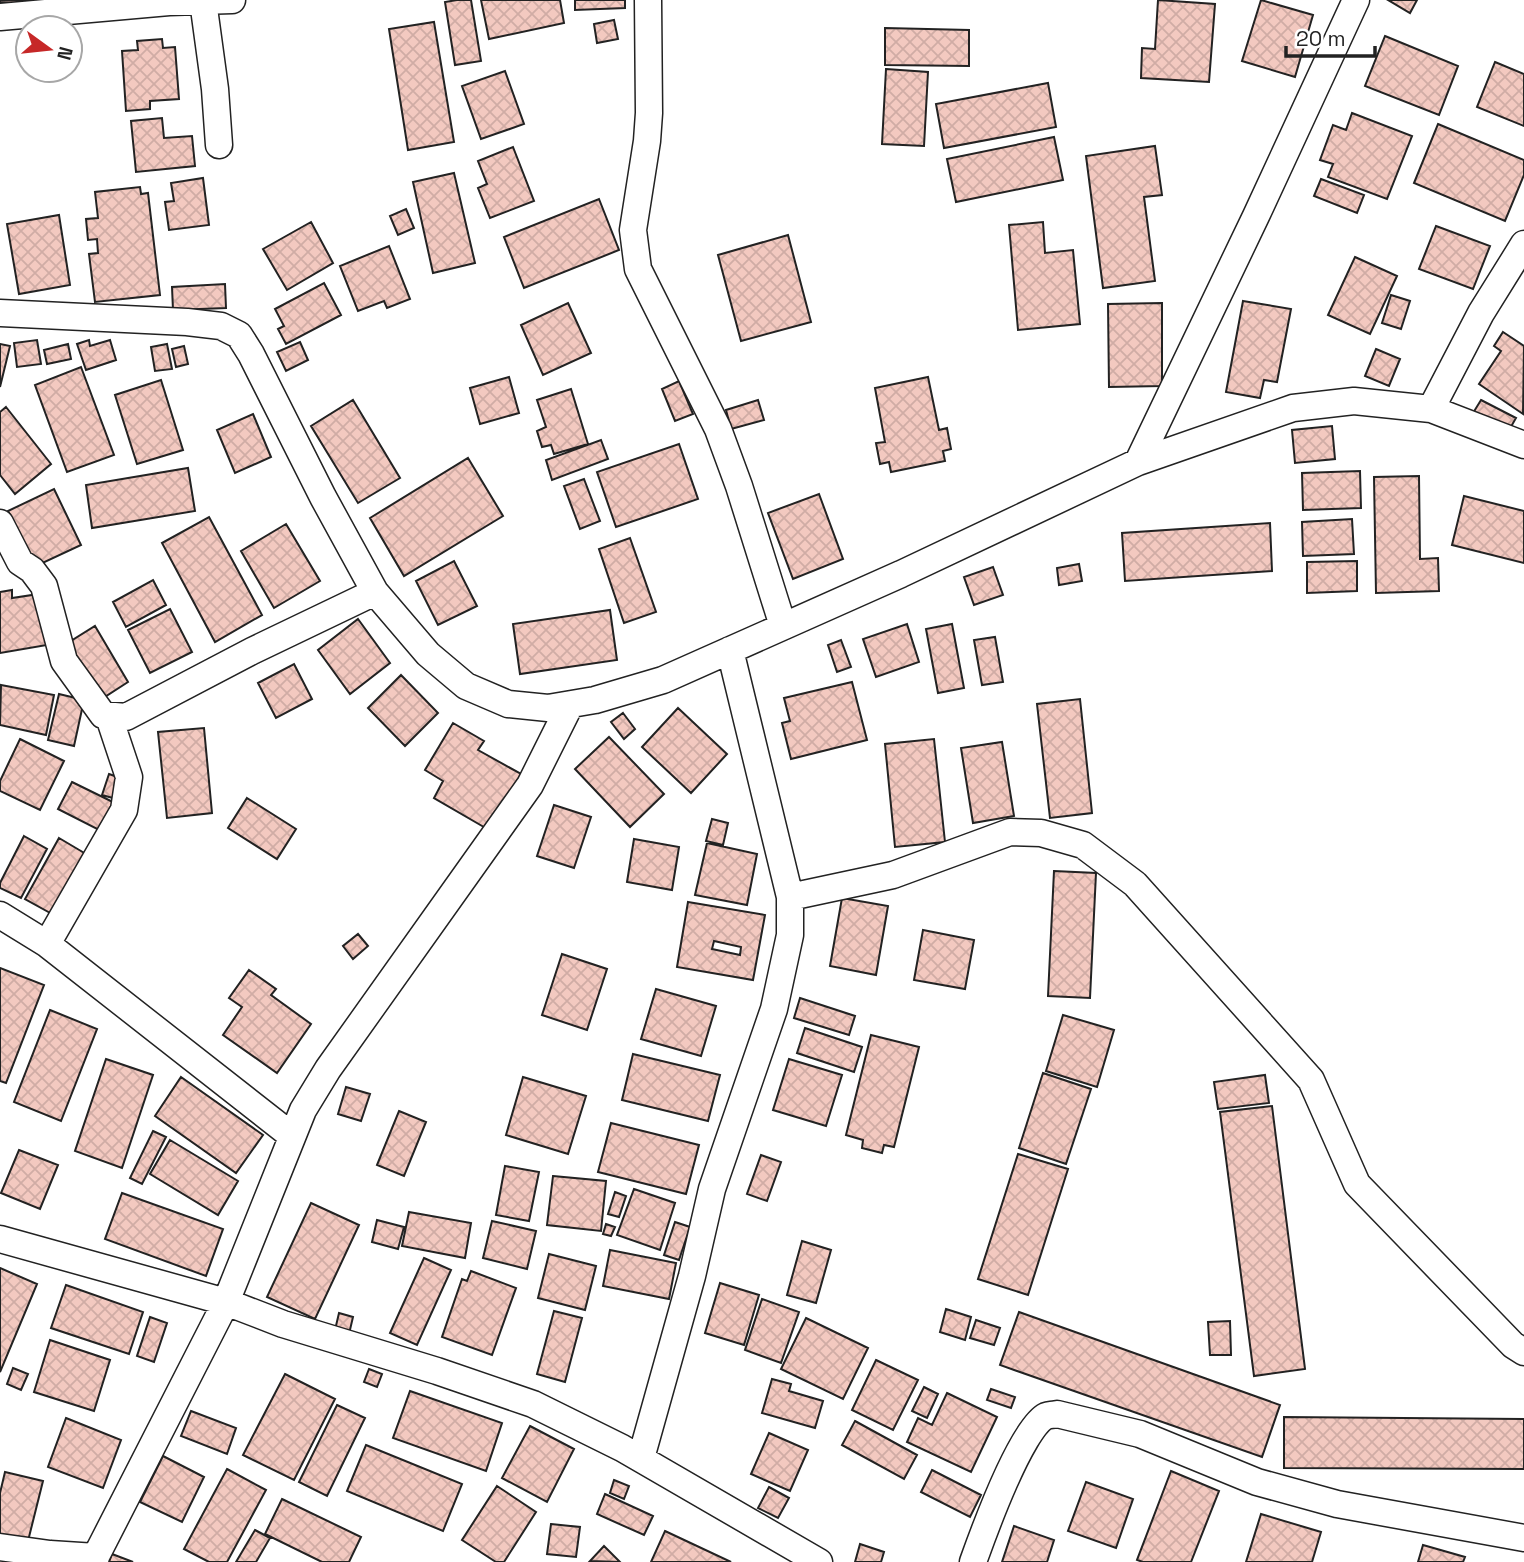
<svg xmlns="http://www.w3.org/2000/svg" width="1524" height="1562" viewBox="0 0 1524 1562" font-family="'Space Grotesk',sans-serif">
<style>
.building{fill:url(#building-cross-hatch);stroke:#222;stroke-width:2;fill-rule:evenodd}
.lines{fill:none;stroke-linecap:round;stroke-linejoin:round}
.minor-casing{stroke:#222;stroke-width:29}
.minor{stroke:#fff;stroke-width:26}
</style>
<defs>
<pattern id="building-cross-hatch" width="8" height="8" patternUnits="userSpaceOnUse" patternTransform="scale(1.75)"><rect width="8" height="8" fill="#f3c9c0"/><path d="M0 0l8 8M0 8l8-8" fill="none" stroke="#d0aca5"/></pattern>
</defs>
<rect width="100%" height="100%" fill="#fff"/>
<path class="building" d="M0 0H35V4L0 2Z
M457 0H471L481 61 455 65 445 2Z
M481 0H560L564 23 489 39Z
M575 0H625V8L575 10Z
M1158 0 1215 4 1209 82 1141 78 1142 48 1155 49Z
M1261 0 1313 15 1295 77 1242 61Z
M1388 0H1417L1410 13Z
M614 20 618 39 597 43 594 24Z
M434 22 454 142 408 150 389 29Z
M885 28 969 30V66L885 65Z
M1385 36 1458 66 1439 115 1365 86Z
M162 39 163 48 175 47 179 99 150 101V109L126 111 122 51 138 50 137 41Z
M1495 62 1524 74V126L1477 107Z
M886 69 928 72 924 146 882 144Z
M505 71 524 124 481 139 462 86Z
M1048 83 1056 127 944 148 936 104Z
M1352 113 1412 136 1387 199 1328 177 1333 164 1320 160 1333 125 1346 130Z
M162 118 164 138 192 136 195 166 136 172 131 121Z
M1438 124 1524 160V175L1505 221 1414 183Z
M1054 137 1063 180 956 202 947 159Z
M1155 146 1162 195 1144 197 1155 281 1103 288 1086 156Z
M513 147 534 201 490 218 478 188 487 184 478 161Z
M454 173 475 263 433 273 413 182Z
M203 178 209 225 169 230 165 202 174 201 171 183Z
M1321 179 1364 195 1357 213 1314 196Z
M140 187 141 194 148 193 160 295 95 302 89 254 98 253 97 239 88 240 86 219 98 218 95 192Z
M599 199 619 250 524 288 504 237Z
M406 209 414 228 398 235 390 216Z
M59 215 70 285 19 294 7 224Z
M311 222 333 263 287 290 263 249Z
M1043 222 1045 253 1073 250 1080 324 1018 330 1009 225Z
M1436 226 1490 246 1473 289 1419 269Z
M788 235 811 322 741 341 718 255Z
M389 246 410 299 387 308 384 301 358 311 340 266Z
M1355 257 1397 276 1370 334 1328 315Z
M324 283 341 315 286 344 278 329 284 326 275 309Z
M225 284 226 308 173 310 172 287Z
M1391 295 1410 301 1401 329 1382 323Z
M1243 301 1291 309 1277 382 1264 380 1260 398 1226 392Z
M568 303 591 353 543 375 521 325Z
M1162 303V386L1109 387 1108 304Z
M1503 332 1524 346 1523 414 1479 384 1501 351 1494 346Z
M37 340 41 364 17 367 14 343Z
M89 340 90 346 110 340 116 360 86 370 77 344Z
M300 342 308 360 286 371 277 352Z
M0 344 10 346 0 387Z
M68 344 71 359 47 364 44 350Z
M167 344 172 369 155 371 151 347Z
M184 346 188 364 176 367 172 349Z
M1376 349 1400 359 1389 386 1365 376Z
M81 367 114 455 67 472 35 385Z
M509 377 519 413 480 424 470 388Z
M928 377 939 430 947 428 951 449 943 451 945 461 891 472 889 462 880 464 876 443 885 442 875 388Z
M161 380 183 450 137 464 115 395Z
M679 381 693 414 675 421 662 389Z
M571 389 588 444 554 454 551 445 542 447 537 431 546 427 537 400Z
M353 400 400 478 358 503 311 426Z
M758 400 764 420 731 429 726 410Z
M1481 400 1516 418 1508 432 1473 413Z
M6 407 51 464 15 494 0 475V412Z
M253 414 271 457 235 473 217 430Z
M1332 426 1335 459 1295 463 1292 430Z
M601 440 608 459 552 480 546 460Z
M679 444 698 499 616 527 597 472Z
M468 458 503 516 404 576 370 518Z
M188 468 195 511 92 528 86 485Z
M1360 471 1361 508 1303 510 1302 473Z
M1419 476 1420 559 1438 558 1439 591 1376 593 1374 477Z
M584 479 600 521 580 529 564 486Z
M54 489 81 545 34 567 8 511Z
M819 494 843 559 793 579 768 513Z
M1464 496 1524 511V563L1452 545Z
M209 517 262 615 215 642 162 543Z
M1352 519 1354 554 1303 556 1302 522Z
M1270 523 1272 571 1125 581 1122 533Z
M286 524 320 581 274 608 241 551Z
M630 538 656 612 624 623 599 549Z
M454 561 477 606 438 625 416 581Z
M1357 561V591L1307 593V562Z
M1079 564 1082 581 1059 585 1057 568Z
M993 567 1003 595 974 605 964 577Z
M153 580 166 605 126 627 113 602Z
M12 590V598L39 594 47 645 0 653V592Z
M170 609 192 652 150 673 128 630Z
M610 610 617 660 520 674 513 624Z
M358 619 390 663 350 694 318 650Z
M907 624 919 662 876 677 863 639Z
M952 624 964 688 938 693 926 629Z
M95 626 128 682 100 700 66 644Z
M995 637 1003 682 982 685 974 640Z
M841 640 851 667 837 672 828 645Z
M294 664 312 699 276 718 258 683Z
M401 675 438 713 405 746 368 708Z
M852 682 867 740 791 759 782 723 790 721 784 698Z
M1 685 54 695 46 735 0 725Z
M59 694 84 700 74 746 48 740Z
M1080 699 1092 813 1050 818 1037 704Z
M678 708 727 754 691 793 642 747Z
M623 713 635 729 624 739 611 722Z
M453 723 484 741 478 750 521 774 489 830 434 798 443 781 425 770Z
M204 728 212 813 167 818 158 732Z
M609 737 664 794 630 827 575 769Z
M20 739 64 761 40 810 0 791V781Z
M934 739 945 842 895 847 885 744Z
M1002 742 1014 816 973 823 961 748Z
M109 774 126 780 120 800 102 795Z
M72 782 117 804 103 832 58 809Z
M247 798 296 829 277 859 228 828Z
M554 805 591 817 574 868 537 856Z
M712 819 728 823 723 845 706 841Z
M24 836 47 849 21 898 0 888V883Z
M59 838 86 854 52 914 25 899Z
M634 839 679 847 672 890 627 882Z
M707 843 757 854 747 905 695 895Z
M1054 871 1096 873 1090 998 1048 996Z
M842 898 888 906 876 975 830 966Z
M688 902 765 915 753 980 677 967ZM714 941 741 947 740 955 712 949Z
M923 930 974 940 965 989 914 980Z
M358 934 368 946 353 959 343 946Z
M562 954 607 969 587 1030 542 1015Z
M0 968 44 985 6 1083 0 1081Z
M249 970 276 989 271 995 311 1024 277 1073 223 1035 242 1007 229 998Z
M656 989 716 1006 701 1056 641 1039Z
M800 998 855 1016 849 1035 794 1018Z
M50 1010 97 1029 61 1121 14 1102Z
M1063 1015 1114 1030 1097 1087 1046 1071Z
M805 1028 862 1047 854 1072 797 1053Z
M871 1035 919 1047 894 1147 884 1145 882 1153 862 1148 863 1140 846 1135Z
M633 1054 720 1075 708 1121 622 1100Z
M106 1059 153 1075 122 1168 75 1151Z
M789 1059 842 1075 826 1126 773 1110Z
M1043 1073 1091 1089 1066 1164 1019 1148Z
M1265 1075 1269 1103 1218 1109 1214 1082Z
M181 1077 263 1135 236 1173 155 1116Z
M523 1077 586 1096 568 1154 506 1135Z
M346 1087 370 1094 361 1121 338 1114Z
M1272 1106 1305 1369 1254 1376 1220 1112Z
M399 1111 426 1122 404 1176 377 1165Z
M611 1123 699 1145 686 1194 598 1172Z
M153 1131 166 1137 142 1184 130 1178Z
M170 1140 238 1181 218 1215 150 1174Z
M19 1150 58 1165 40 1209 1 1193Z
M1018 1154 1068 1169 1028 1295 978 1279Z
M761 1155 781 1162 767 1201 747 1194Z
M505 1166 539 1172 529 1221 496 1215Z
M553 1176 606 1181 601 1231 547 1225Z
M634 1189 675 1203 660 1250 617 1235Z
M615 1192 626 1196 619 1217 608 1214Z
M122 1193 223 1229 206 1276 105 1239Z
M311 1203 359 1225 315 1319 267 1297Z
M409 1212 471 1223 465 1258 402 1246Z
M377 1220 404 1227 398 1249 372 1242Z
M492 1221 536 1231 527 1269 483 1258Z
M675 1222 690 1227 679 1260 664 1255Z
M606 1224 615 1227 611 1236 603 1234Z
M802 1241 831 1250 816 1303 787 1295Z
M610 1250 676 1263 669 1299 603 1286Z
M549 1254 596 1266 585 1310 538 1298Z
M424 1258 451 1270 417 1345 390 1333Z
M0 1268 37 1284 0 1372Z
M471 1271 516 1288 492 1355 442 1337 462 1279 467 1281Z
M720 1283 759 1295 744 1345 705 1333Z
M66 1285 143 1312 129 1354 51 1328Z
M762 1299 799 1312 781 1363 745 1350Z
M946 1309 971 1317 965 1340 940 1332Z
M554 1311 582 1318 565 1382 537 1374Z
M1019 1312 1280 1405 1262 1457 1000 1365Z
M339 1313 353 1317 349 1334 335 1330Z
M150 1317 167 1323 154 1362 137 1356Z
M806 1318 868 1348 843 1399 781 1369Z
M976 1320 1000 1328 994 1345 970 1338Z
M1230 1321 1231 1355H1210L1208 1322Z
M50 1340 110 1360 94 1411 34 1392Z
M876 1360 918 1380 893 1430 852 1410Z
M13 1368 28 1374 21 1390 7 1384Z
M369 1369 382 1374 377 1387 364 1382Z
M285 1374 335 1399 294 1480 243 1455Z
M772 1379 791 1384 789 1391 823 1401 815 1428 762 1413Z
M924 1387 938 1394 927 1418 912 1411Z
M991 1389 1015 1397 1011 1408 987 1400Z
M410 1391 502 1423 486 1471 393 1438Z
M947 1393 997 1417 971 1472 907 1442 918 1418 932 1425Z
M337 1405 365 1418 327 1496 299 1482Z
M191 1411 236 1428 227 1454 181 1436Z
M1284 1417 1524 1419V1469L1284 1468Z
M66 1418 121 1440 103 1488 48 1467Z
M855 1421 917 1455 904 1479 842 1445Z
M530 1426 574 1449 547 1502 502 1478Z
M769 1433 808 1450 790 1491 751 1474Z
M366 1445 462 1484 443 1531 347 1491Z
M163 1456 204 1477 182 1522 140 1502Z
M227 1469 266 1490 227 1562H209L184 1549Z
M932 1470 981 1495 970 1517 921 1492Z
M1171 1471 1219 1491 1191 1562H1143L1137 1560Z
M5 1472 43 1481 28 1541 0 1534V1493Z
M614 1480 629 1486 624 1499 610 1493Z
M1086 1482 1133 1499 1116 1548 1068 1531Z
M497 1486 536 1512 504 1562H496L462 1540Z
M769 1487 789 1498 778 1518 758 1508Z
M605 1494 653 1516 644 1535 597 1514Z
M282 1499 361 1537 349 1562H322L265 1534Z
M1261 1514 1321 1532 1312 1562H1246Z
M551 1524 580 1527 576 1557 547 1554Z
M1014 1526 1054 1540 1047 1562H1002Z
M255 1530 270 1538 256 1562H236Z
M665 1531 731 1562H651Z
M860 1544 884 1552 881 1562H855Z
M1423 1545 1465 1557 1463 1562H1418Z
M604 1546 620 1562 590 1561Z
M112 1554 133 1562H109Z"/>
<g class="lines">
<defs>
<path id="minor" d="M648 0 649 113 647 141 633 230 638 269 718 429 739 486 783 626
M203 1 215 89 219 145
M0 17 169 2 232 0
M0 313 187 322 221 326 239 335 251 354 323 497 375 592 428 654 466 686 508 704 548 708 595 700 663 680 901 574 1138 462 1293 408 1354 401 1431 409 1524 445
M1431 409 1481 313 1524 244
M1138 462 1256 216 1356 0
M0 523 20 562 32 570 44 586 64 661 103 715 126 717 252 651 375 592
M790 897 893 875 1010 832 1041 833 1083 845 1135 884 1311 1080 1357 1184 1513 1345 1524 1352
M0 915 47 944 292 1136
M47 944 124 810 129 777 109 717
M0 1239 226 1302 283 1324 437 1371 533 1404 622 1448 819 1562
M641 1458 692 1276 712 1189 774 1009 790 935V897L730 650
M0 1547 50 1554 96 1557
M93 1562 226 1302 303 1110 328 1069 530 785 570 705
M973 1562C983 1534 1021 1428 1046 1416 1049 1415 1053 1415 1057 1414L1140 1434 1257 1482 1337 1504 1524 1538"/>
</defs>
<use href="#minor" class="minor-casing"/>
<use href="#minor" class="minor"/>
</g>
<g transform="translate(49 49) rotate(105)"><circle r="33" fill="#ffffff" stroke="#a7a7a7" stroke-width="2"/>
<path d="M0-5L12 26L0 18L-12 26Z" fill="#c62828"/>
<text y="-10" font-size="19" font-weight="bold" text-anchor="middle" fill="#222222">N</text>
</g>
<path d="M1286 46v10h89v-10" fill="none" stroke="#222222" stroke-width="3.5"/>
<text x="1296" y="46" font-size="21" fill="#222222" stroke="#ffffff" stroke-width="5" paint-order="stroke">20 m</text>
</svg>
